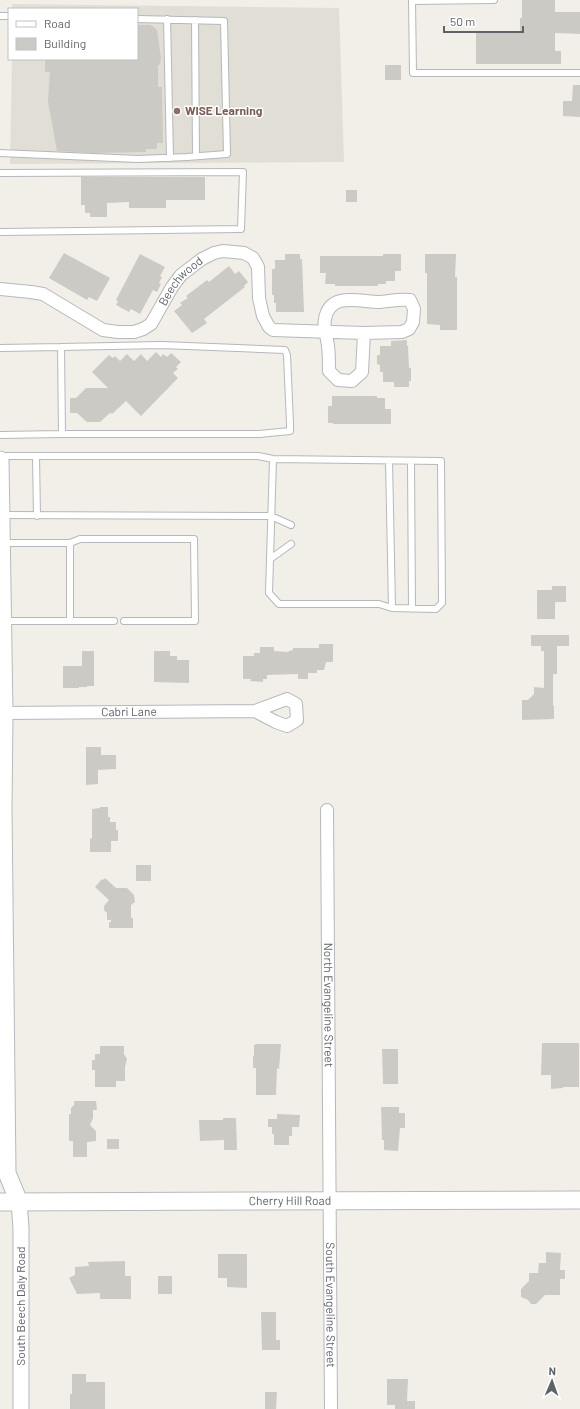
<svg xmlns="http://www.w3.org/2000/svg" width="580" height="1409" viewBox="0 0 580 1409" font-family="Barlow,sans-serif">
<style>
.education{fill:#e1ded6}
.building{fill:#cccac5}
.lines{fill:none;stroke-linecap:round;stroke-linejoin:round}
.service-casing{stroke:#b5b8bc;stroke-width:8}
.minor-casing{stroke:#b5b8bc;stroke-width:14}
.tertiary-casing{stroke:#b5b8bc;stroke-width:17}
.secondary-casing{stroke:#b6babf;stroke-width:19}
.service{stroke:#fff;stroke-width:6}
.minor{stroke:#fff;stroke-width:12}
.tertiary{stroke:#fff;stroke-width:15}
.secondary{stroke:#fff;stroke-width:17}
.education-dot{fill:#8d6e63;stroke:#fff;stroke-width:1.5}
.labels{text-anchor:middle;stroke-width:3;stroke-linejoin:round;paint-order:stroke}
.education-label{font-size:12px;font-weight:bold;fill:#785e54;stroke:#fff;text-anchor:start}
.street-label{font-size:12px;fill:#5f6368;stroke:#fff}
</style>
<rect width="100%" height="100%" fill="#f1efe8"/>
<path class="education" d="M12 4 339 8 344 162 10 164 12 59H137V9H12Z"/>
<path class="building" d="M522 0H555V12H580V34L555 33V51H561V64H476V31H520V18H522Z
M137 25H150L154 27 157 30 161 58 160 64 158 66V87H162L163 143H157V149H146V152L94 153 57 151 48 101 50 72H45V59H137Z
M385 65H401V80H385Z
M573 85H580V117L563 116V101H572Z
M81 177H205V200H166V208H129V202L107 203V217H90V213H85V205H81Z
M346 190H357V202H346Z
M64 253 110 278 97 301 89 297 87 300 49 278Z
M140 254 165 267 160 276 162 277 159 283 161 284 157 292 153 290 140 314 131 309 129 312 116 305 118 301 116 300Z
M285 254H300V259H302L304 312H276V303H274V295H272V269H275V260H285Z
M383 254H401V271H395V281H386V284H378V286H335V284H325L326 273H320V256H383Z
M425 254H456L455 277H457V330H440V325L427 324V273H425Z
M229 266 235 274 239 271 248 282 244 286 245 287 204 319 207 323 192 333 174 311 182 305 180 303 188 298 186 296 207 280 209 282Z
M407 340V346H408L409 368H411V381H409V387H394V382H383V372H380V365L377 364V355H380V346H391V341Z
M156 352 161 357 163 354 167 357 171 353 181 362 176 367 178 369 173 373 178 378 141 416 126 401 112 414 110 413 100 422H87L77 413H70V398H76L86 388H108L92 372 109 355 113 358 115 356 120 361 127 354 134 361 141 354 147 361Z
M332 396H377V398H385V409H391V424H333V423H328V406H332Z
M552 586H566V602H555V619H537V590H552Z
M531 635H569V646H557V674H553V706H554V719L522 720V700H528L534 694V687L544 688V651H541V646H531Z
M319 644H333V662H326L324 670H317V673H308V679H298V674L267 675V679H263V682L250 681 251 679H243V656H254V653H260V647H274V651L288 652 289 651 293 650V648H319Z
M82 651H94V686H87V687H79V688H63V666H82Z
M154 651H170V656H177V660H189V683L154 682Z
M86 747H101V755H116V769L98 770V784L86 785Z
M100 807H108V817H110V822H116V830H118V841H111V852H90V839L92 838V809L100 808Z
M136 865H151V881H136Z
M105 878 116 888H127L134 895 135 902 131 905V917L133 919V928H109V922H111V920H107V913L104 910V906L109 900 95 887 102 879 103 880Z
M542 1043H579V1087H563V1088L551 1089V1075H541Z
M257 1044H281L279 1069 277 1068 276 1095H256V1068H253V1056H254V1045Z
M100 1046H124V1054L127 1059 125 1067V1081H116V1087H95V1070H92V1060H95V1054H100Z
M382 1049H398V1084H383Z
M74 1101H96L97 1110H93V1118L90 1125 96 1131V1141L87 1142V1157H73V1141H69V1114H71V1108L74 1105Z
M381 1107H399V1113H405V1128H400L398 1151 384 1150V1140H382Z
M277 1114 300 1115 299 1127H292V1136H289V1145H274V1134H272V1127H268V1119H277Z
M223 1118H236L237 1150H224V1140L200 1141 199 1120H223Z
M107 1139H119V1149H107Z
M546 1252 561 1253 560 1270H565V1279H560V1295H545L536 1304H531L528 1300 521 1297V1289L529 1281V1273H538L539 1263H546Z
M218 1254H247V1288L227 1287V1278H218Z
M125 1261V1276H131V1299H100V1293L77 1294 69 1278 75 1275V1267L89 1266 88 1262Z
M158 1276H172V1294H158Z
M261 1312H276V1340H280V1350H262Z
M72 1374H86V1382H105V1409H70V1394H72Z
M387 1379H408L407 1401H415V1409H395V1405H387Z
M265 1392H277L276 1409H265Z"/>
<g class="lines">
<defs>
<path id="service" d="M412 0 413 73H580
M412 1 494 0
M0 16H9
M167 19 170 158
M195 20 196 156
M0 153 138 159 187 157 227 154 224 21 137 19
M0 173 243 172 241 229 0 232
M61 347 162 345 285 350 287 355 290 424V431L259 434H62
M0 348 61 347 62 434 0 435
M1 456H258L273 459 441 461 442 603 436 609 392 608 389 461
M36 456 37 516
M273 459 269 593 279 604H379L392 608
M411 461 412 609
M2 515 271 516 291 525
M2 543H70L80 539H194L195 621H124
M70 543V621
M270 559 291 544
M4 621H114"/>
<g id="minor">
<path id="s1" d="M0 289 31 292 43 294 103 330 118 332H134L143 329 151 324 172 287 181 275 202 259 214 253 223 251 244 253 253 258 258 267 259 298 263 316 269 327 273 330 364 333 402 332 409 329 413 322 414 309 410 300C400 299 390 301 380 302 360 302 330 291 325 319 323 327 327 337 328 346 329 354 329 363 329 371L338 380 352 381 362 372 364 333"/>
<path id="s2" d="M4 713 255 711 276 722 287 726 297 720 296 704 287 699 255 711"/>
<path id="s3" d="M327 810 331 1409"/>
</g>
<path id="tertiary" d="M19 1202 21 1228V1409"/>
<g id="secondary">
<path d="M0 460 4 713 3 809 7 1173 19 1202"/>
<path id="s4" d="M0 1202 580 1200"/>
</g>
</defs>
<use href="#service" class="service-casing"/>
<use href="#minor" class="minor-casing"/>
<use href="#tertiary" class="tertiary-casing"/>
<use href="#secondary" class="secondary-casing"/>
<use href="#service" class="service"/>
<use href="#minor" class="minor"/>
<use href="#tertiary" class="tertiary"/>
<use href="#secondary" class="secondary"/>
</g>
<circle class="education-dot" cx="177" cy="111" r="4"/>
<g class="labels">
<g class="education-label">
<text x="185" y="115">WISE Learning</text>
</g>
<g class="street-label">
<text dy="4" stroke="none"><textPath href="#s1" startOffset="216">Beechwood</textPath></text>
<text dy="4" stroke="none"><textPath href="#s2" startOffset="125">Cabri Lane</textPath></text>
<text dy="4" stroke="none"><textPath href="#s3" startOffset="195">North Evangeline Street</textPath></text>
<text dy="4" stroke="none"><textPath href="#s4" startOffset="290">Cherry Hill Road</textPath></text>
<text dy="4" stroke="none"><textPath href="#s3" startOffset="495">South Evangeline Street</textPath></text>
<text transform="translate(21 1306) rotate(-90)" y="4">South Beech Daly Road</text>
</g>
</g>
<rect x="8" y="8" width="130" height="52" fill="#ffffff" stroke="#bfc1c3"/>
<rect x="16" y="21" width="20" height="6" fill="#ffffff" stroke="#bfc1c3"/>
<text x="44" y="28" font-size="12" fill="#5f6368">Road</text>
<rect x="16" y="38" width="20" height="12" fill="#cccac5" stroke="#bfc1c3"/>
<text x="44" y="48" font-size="12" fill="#5f6368">Building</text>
<g transform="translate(552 1381) rotate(2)" stroke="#ffffff" stroke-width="3" paint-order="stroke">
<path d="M0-3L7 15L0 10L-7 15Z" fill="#5f6368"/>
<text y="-6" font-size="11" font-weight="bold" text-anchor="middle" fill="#5f6368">N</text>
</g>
<path d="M444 26v6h79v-6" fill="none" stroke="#5f6368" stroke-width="2"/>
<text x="450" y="26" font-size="12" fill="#5f6368" stroke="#ffffff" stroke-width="3" paint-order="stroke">50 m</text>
</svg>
